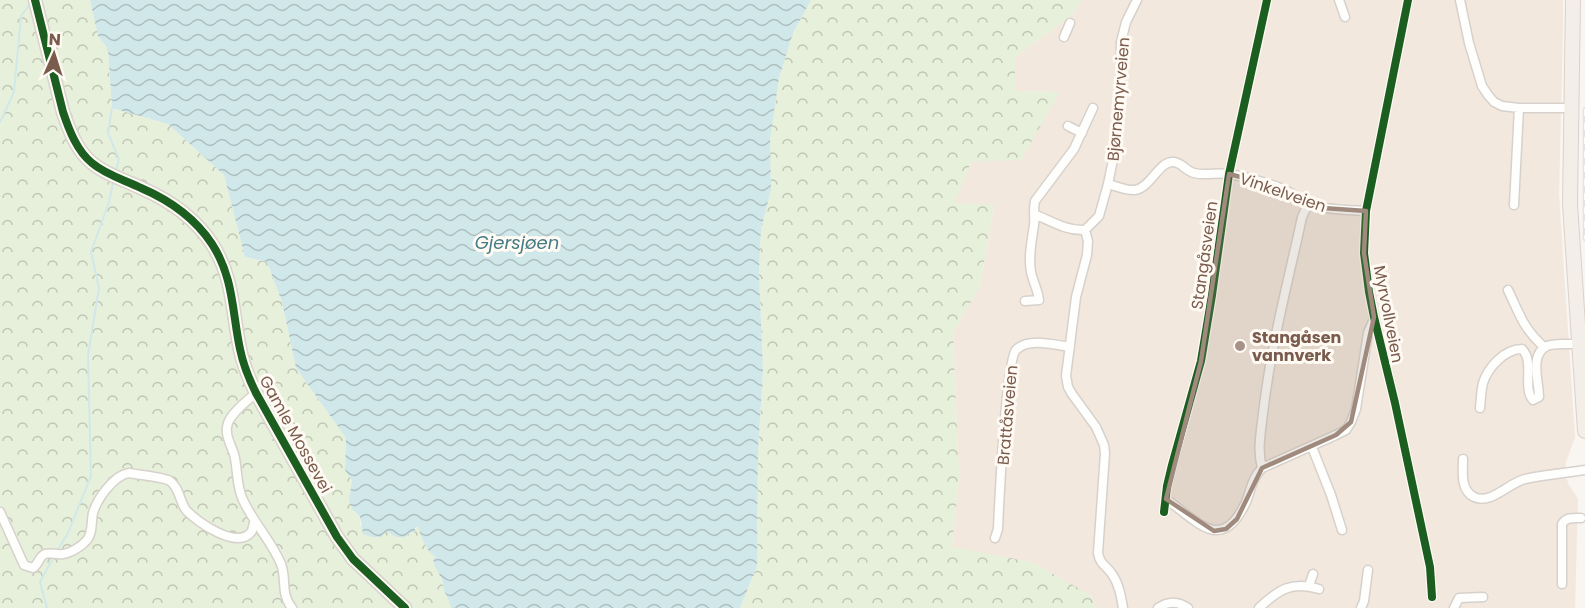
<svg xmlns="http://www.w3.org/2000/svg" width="1585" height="608" viewBox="0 0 1585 608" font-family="Poppins,sans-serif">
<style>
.residential{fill:#f2e8de}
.forest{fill:url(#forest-crowns)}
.water{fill:url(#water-waves)}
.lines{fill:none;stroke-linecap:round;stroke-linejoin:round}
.stream{stroke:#d0e8ea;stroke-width:2}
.minor-casing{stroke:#d7d1cb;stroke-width:11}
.secondary-casing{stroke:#d9d2cb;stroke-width:15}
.primary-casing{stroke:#dad1cc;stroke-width:16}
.minor{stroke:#fefefd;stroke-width:8}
.secondary{stroke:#fefefd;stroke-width:12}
.primary{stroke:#f3eee8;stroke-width:14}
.rail-casing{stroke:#e6e3e7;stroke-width:4.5}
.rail{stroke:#fffaf3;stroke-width:2;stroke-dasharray:7;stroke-linecap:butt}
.cycleway-casing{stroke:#fffaf3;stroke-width:11}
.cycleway{stroke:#1b5e20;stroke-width:8}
.marked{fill:#9f8a7d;fill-opacity:0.2;stroke:#9f8a7d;stroke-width:4.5;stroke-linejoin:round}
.poi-dot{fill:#a69286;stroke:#fffaf3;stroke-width:2}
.labels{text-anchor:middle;stroke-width:6;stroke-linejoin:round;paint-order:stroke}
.street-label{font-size:16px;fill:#7a5c4d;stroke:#fffaf3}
.poi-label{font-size:16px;font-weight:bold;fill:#7a5c4d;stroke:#fffaf3;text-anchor:start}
.water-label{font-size:18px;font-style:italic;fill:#437c86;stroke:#fffaf3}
</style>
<defs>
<pattern id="forest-crowns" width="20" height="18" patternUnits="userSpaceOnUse" patternTransform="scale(1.5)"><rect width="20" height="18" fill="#e7f0db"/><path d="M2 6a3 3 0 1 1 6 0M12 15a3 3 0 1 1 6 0" fill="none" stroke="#c0c6b4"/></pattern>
<pattern id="water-waves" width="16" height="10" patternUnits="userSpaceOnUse" patternTransform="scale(1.5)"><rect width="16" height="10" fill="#d0e8ea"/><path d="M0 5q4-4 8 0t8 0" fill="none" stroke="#aebfc0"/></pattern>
</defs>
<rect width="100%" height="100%" fill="#f9f5f0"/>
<path class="residential" d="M1081 0H1563V30L1559 194 1575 437 1566 462 1565 475 1569 485 1578 499 1575 608H1096L1092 596 952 547 959 477 953 332 980 286 994 206 953 204 971 162 1059 92 1015 91V57L1076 12Z"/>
<path class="forest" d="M0 0H90L98 36 108 49 112 108 168 124 224 175 245 257 267 262 282 302 296 368 346 438 345 470 352 481 351 503 354 512 360 517V525L387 530 404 536 410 533 414 532 417 526H419C421 539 426 550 437 557L433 562C439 571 441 579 444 589 446 596 450 601 451 608H0Z
M811 0H1081L1076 12 1015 57V91L1060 92 1021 160 971 162 954 203 994 205 980 286 953 333 959 477 952 547 1032 562 1092 596 1096 608H740L757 566 758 450 763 372 759 273 761 229 771 190 769 139 779 78 793 33Z"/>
<path class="water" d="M90 0H811L793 33 779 78 770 139 771 190 761 229 759 273 763 372 758 450 757 566 740 608H451C450 601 446 596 444 590 443 585 443 580 440 576 437 571 434 565 433 559L436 557C425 551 421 536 418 526L415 528V532L410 533C403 541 394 537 387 531L381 537H372L363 534 360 517 352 509 349 499 352 481 345 470 346 438 296 368 282 302 267 262 245 257 224 175 168 124 112 108 108 49 98 36Z"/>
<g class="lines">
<path class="stream" d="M112 108 108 133 119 159 116 170
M0 122 14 92 21 16 30 4
M59 548 68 533 91 476 88 355 99 288 91 252 109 202 113 183
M47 608 40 582 52 560"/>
<defs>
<path id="minor" d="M1339 0 1345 17
M1408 0 1366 211 1364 253 1369 292 1374 317 1395 403 1430 567 1432 597
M1460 0 1469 43 1482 86 1488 95 1494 102 1502 106 1519 108H1571
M1064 37 1070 23
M1068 126 1082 133
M1108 184C1116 186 1126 191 1135 190 1151 188 1159 160 1174 162 1182 163 1186 171 1194 173 1205 176 1218 172 1230 174 1246 177 1273 184 1287 191 1295 195 1302 202 1311 205 1329 210 1347 210 1366 211
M1514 205 1519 108
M1034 214C1051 221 1066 231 1085 230L1099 216 1108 184 1118 136 1120 91 1121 42 1126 22 1137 0
M1085 230 1088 241 1087 255 1076 297 1066 376 1068 387 1072 394 1096 427 1104 445 1105 453 1098 553C1100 565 1106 565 1112 574 1119 584 1121 596 1123 608
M1508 290C1520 315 1523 328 1544 347
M1025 301 1039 300C1038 290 1033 282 1031 272 1028 256 1032 240 1034 225 1035 217 1033 209 1035 201L1074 149 1093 108
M256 393C247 401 232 412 228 423 224 434 231 445 234 454 238 469 236 486 243 500 253 522 272 542 281 564 287 579 280 593 292 608
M1480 408C1481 399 1481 391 1483 383 1488 367 1505 349 1522 349 1535 362 1522 388 1533 400L1539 397C1539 382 1529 354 1547 346 1553 343 1564 344 1571 344
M1312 447 1331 495 1342 530
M1463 459C1463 472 1460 490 1474 497 1491 505 1508 483 1525 479 1544 475 1565 473 1585 470
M1262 468C1257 450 1261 432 1263 413 1270 354 1284 297 1297 240L1302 217 1308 204
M1166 499C1198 522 1222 554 1246 502 1251 490 1252 478 1262 468L1336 435 1346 430 1351 422 1356 409 1368 333 1374 319
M0 512 24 565 33 568C39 564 39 556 45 554 50 552 57 555 63 554 71 553 82 546 87 540 93 533 91 521 93 513 97 499 114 475 129 473 138 475 164 477 170 481 179 487 180 502 186 510 197 522 238 551 252 531 252 530 254 523 254 522
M1164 512 1167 486 1172 465 1201 361 1212 295 1229 174 1267 0
M995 538 998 529C999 504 1006 361 1016 350 1028 337 1055 345 1070 347
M1562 584V524C1566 517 1573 518 1581 518
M1309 586 1313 574
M1158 608C1168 601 1178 601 1188 608
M1259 608C1279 589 1292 581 1319 589
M1361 608 1364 601 1368 570
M1454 608 1459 598 1483 597"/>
<path id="secondary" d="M35 0 63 112C69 130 77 151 92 163 106 175 125 180 141 188 169 200 195 218 212 244 234 278 232 312 240 349 243 364 249 379 256 393L337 537 353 559 405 608"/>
<path id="primary" d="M1573 0 1570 204 1585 431"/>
</defs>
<use href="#minor" class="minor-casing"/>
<use href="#secondary" class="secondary-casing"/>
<use href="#primary" class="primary-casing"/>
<use href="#minor" class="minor"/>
<use href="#secondary" class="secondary"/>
<use href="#primary" class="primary"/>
<defs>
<path id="rail" d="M1585 109V239"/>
</defs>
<use href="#rail" class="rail-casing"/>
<use href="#rail" class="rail"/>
<defs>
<path id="cycleway" d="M35 0 63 112C69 130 77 151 92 163 106 175 125 180 141 188 169 200 195 218 212 244 234 278 232 312 240 349 243 364 249 379 256 393L337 537 353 559 405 608
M1408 0 1366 211 1364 253 1369 292 1374 317 1395 403 1430 567 1432 597
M1164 512 1167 486 1172 465 1201 361 1212 295 1229 174 1267 0"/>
</defs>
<use href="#cycleway" class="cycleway-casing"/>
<use href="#cycleway" class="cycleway"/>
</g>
<path class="marked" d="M1229 174 1275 186 1323 208 1366 211 1364 253 1374 317 1351 422 1336 435 1262 468 1237 519 1226 529 1214 531 1166 499 1201 361Z"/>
<circle class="poi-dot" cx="1240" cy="346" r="6"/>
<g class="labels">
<g class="street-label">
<text transform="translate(1118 99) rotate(-85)" y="6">Bjørnemyrveien</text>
<text transform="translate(1283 192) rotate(19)" y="6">Vinkelveien</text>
<text transform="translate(1204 255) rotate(-82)" y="6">Stangåsveien</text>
<text transform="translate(1389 314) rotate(79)" y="6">Myrvollveien</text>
<text transform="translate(1007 415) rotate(-85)" y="6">Brattåsveien</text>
<text transform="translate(296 434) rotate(61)" y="6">Gamle Mossevei</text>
</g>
<g class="poi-label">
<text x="1252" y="343">Stangåsen<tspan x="1252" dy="18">vannverk</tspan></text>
</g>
<g class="water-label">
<text x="517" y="249">Gjersjøen</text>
</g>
</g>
<g transform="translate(54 54) rotate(3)" stroke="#fffaf3" stroke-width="4.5" paint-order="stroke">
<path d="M0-4.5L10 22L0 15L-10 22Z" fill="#7a5c4d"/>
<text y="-9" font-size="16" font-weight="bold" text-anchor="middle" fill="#7a5c4d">N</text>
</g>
</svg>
